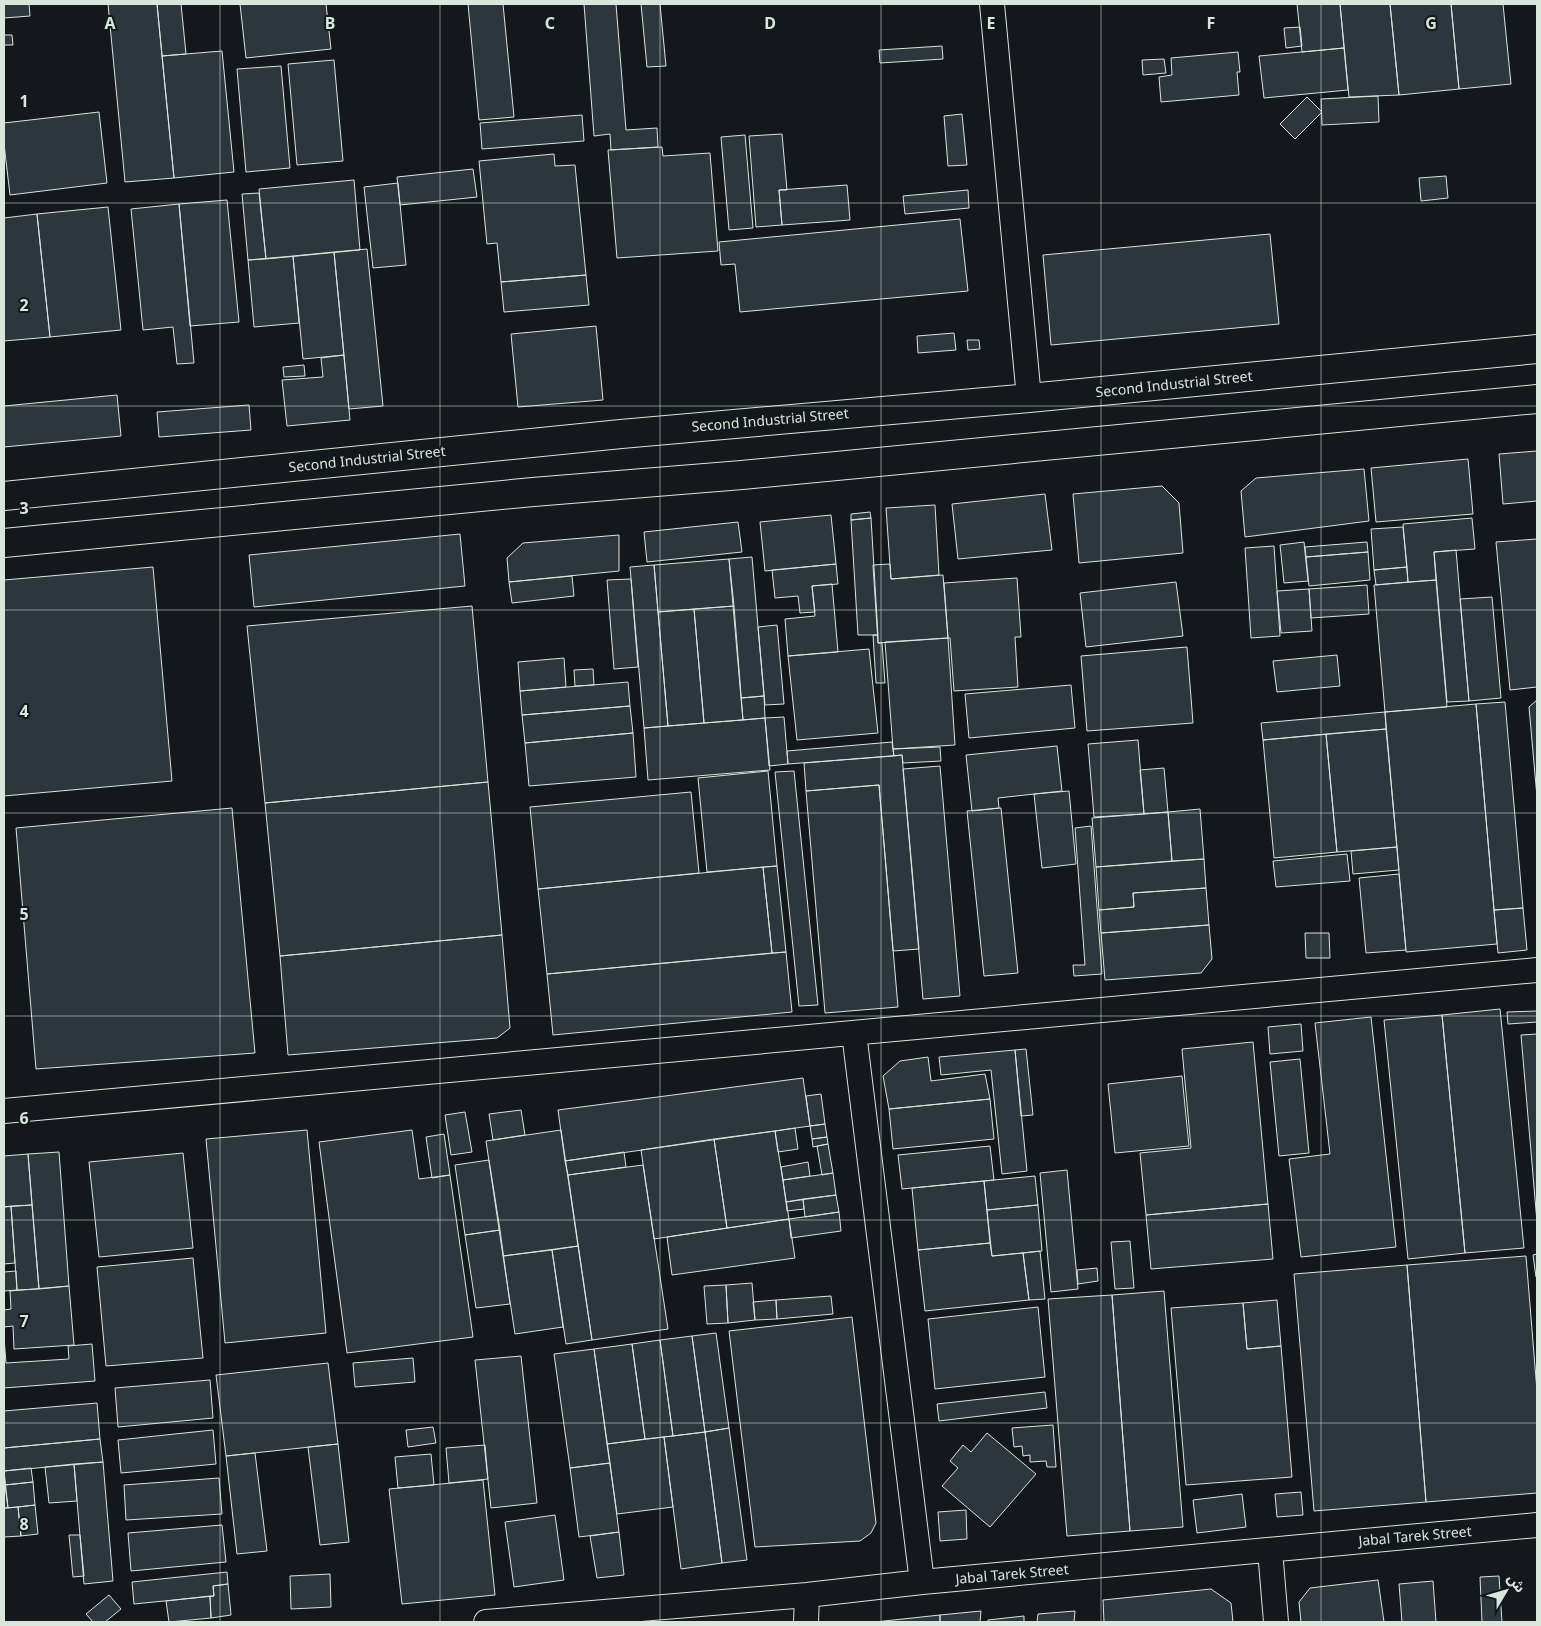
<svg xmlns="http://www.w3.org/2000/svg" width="1541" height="1626" viewBox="0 0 1541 1626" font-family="'Noto Sans','Noto Sans Arabic',sans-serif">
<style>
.building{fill:#2c363c;stroke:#d8e6dc}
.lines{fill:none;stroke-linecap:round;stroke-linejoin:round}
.street-casing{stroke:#d8e6dc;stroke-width:26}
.primary-casing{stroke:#d8e6dc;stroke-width:30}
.street{stroke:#14181c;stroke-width:24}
.primary{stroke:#14181c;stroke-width:28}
.grid{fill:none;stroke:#d8e6dc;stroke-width:1;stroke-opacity:0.55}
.labels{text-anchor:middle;stroke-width:4;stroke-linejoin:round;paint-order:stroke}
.street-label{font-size:14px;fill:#d8e6dc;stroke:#14181c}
.grid-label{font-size:16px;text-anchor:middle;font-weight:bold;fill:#d8e6dc;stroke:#14181c;stroke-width:4;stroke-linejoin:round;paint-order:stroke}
</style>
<rect width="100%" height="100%" fill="#14181c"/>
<path class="building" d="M4 4H29L30 16 4 18Z
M108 4H157L174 178 125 182Z
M157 4H181L186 54 162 56Z
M240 4H326L331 49 246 58Z
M468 4H503L514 117 479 120Z
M584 4H616L626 130 657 128 658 147 611 150 610 134 594 136Z
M641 4H660L666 66 647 67Z
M1297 4H1340L1344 48 1302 52Z
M1340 4H1390L1399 95 1349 97Z
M1390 4H1451L1459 89 1399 95Z
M1451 4H1503L1511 84 1459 89Z
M1300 27 1302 46 1286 48 1284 28Z
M4 35H12L13 45H4Z
M942 46 943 59 880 63 879 50Z
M1344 48 1348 90 1264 98 1259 56Z
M222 51 234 172 174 178 162 56Z
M1238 52 1240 72H1237L1239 95 1161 102 1159 77 1172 75 1171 58Z
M1164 59 1166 73 1143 75 1142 60Z
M334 60 343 161 297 165 288 64Z
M281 66 290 168 246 172 237 69Z
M1378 96 1379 122 1322 125 1321 99Z
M1307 97 1322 112 1295 139 1280 124Z
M99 112 107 183 10 195 4 144V123Z
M962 114 967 165 948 166 944 116Z
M582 115 584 141 482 149 480 123Z
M782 134 787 190H779L782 225 756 227 749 136Z
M745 135 753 228 729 230 721 137Z
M662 147 663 156 710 153 718 251 617 258 608 150Z
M554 154 555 166 575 165 586 275 501 282 497 243 487 244 479 161Z
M473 169 477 197 400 205 397 177Z
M1446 176 1448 198 1421 201 1419 178Z
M354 180 360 250 266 259 259 189Z
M398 183 406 265 373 268 364 187Z
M847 185 850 220 782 225 779 190Z
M968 190 969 208 905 214 903 196Z
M259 193 266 259 248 260 242 194Z
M227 200 239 322 190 326 179 204Z
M179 204 194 363 177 364 173 327 143 330 131 209Z
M108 207 121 330 50 337 37 214Z
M37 214 50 337 4 341V218Z
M960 219 968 291 740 312 735 264 721 265 719 242Z
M1270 234 1279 324 1051 345 1043 255Z
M367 249 383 406 349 409 334 252Z
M334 252 344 355 303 359 293 256Z
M293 256 299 323 254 327 248 260Z
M586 275 589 305 504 312 501 282Z
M596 326 603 400 518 407 511 334Z
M954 333 956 350 918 353 917 336Z
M967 340H979L980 349 968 350Z
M344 355 350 420 287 426 282 380 323 377 321 358Z
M304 365 305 376 284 377 283 367Z
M117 395 121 436 4 447V406Z
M249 405 251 430 159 437 157 412Z
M1537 451V501L1503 504 1499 454Z
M1468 459 1473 514 1376 522 1371 468Z
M1364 469 1369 521 1245 537 1241 491 1256 478Z
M1162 486 1179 503 1183 553 1079 563 1073 494Z
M1045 494 1052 550 958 559 952 504Z
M935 505 939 575 891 579 886 508Z
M870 512 871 518 851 520V514Z
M831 515 836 564 765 571 760 522Z
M871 518 878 635H858L851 520Z
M1472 518 1475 549 1434 552 1436 580 1408 582 1403 524Z
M738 522 742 552 647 562 644 532Z
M1403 527 1407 567 1374 570 1371 529Z
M460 534 465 586 254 607 249 555Z
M619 535V571L509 582 507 558 523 543Z
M1537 539V687L1510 690 1496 542Z
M1304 542 1308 581 1284 583 1280 545Z
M1367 542 1368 552 1306 557 1305 547Z
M1274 546 1280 636 1251 638 1245 548Z
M1456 550 1469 701 1447 702 1434 552Z
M1368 552 1370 580 1309 586 1306 557Z
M752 557 764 696 741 698 729 559Z
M729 559 734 606 658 612 654 565Z
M836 564 838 584 812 586 815 612 800 613 798 596 775 598 772 570Z
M890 564 891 579 943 575 948 638 878 643 873 565Z
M654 565 668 726 644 728 630 567Z
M153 567 172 781 4 796V580Z
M1407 567 1408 582 1376 585 1374 570Z
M572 576 574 596 512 603 509 582Z
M1017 578 1021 637H1015L1018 687 954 691 950 638H948L944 583Z
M631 579 638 667 614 669 607 580Z
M1436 580 1447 707 1385 712 1374 585Z
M1176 582 1183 636 1086 647 1080 593Z
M832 584 838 652 788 656 785 619 815 616 812 586Z
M1367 585 1369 614 1311 618 1309 589Z
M1309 589 1312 631 1281 633 1277 591Z
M1492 597 1501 698 1469 701 1460 599Z
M472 606 488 782 265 803 247 626Z
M734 606 743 720 704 723 694 609Z
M694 609 704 723 668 726 658 612Z
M777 625 784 704 765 705 758 627Z
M873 635H878V643H882L885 683H876Z
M948 638 955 745 893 749 885 642Z
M1187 647 1193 723 1087 731 1081 656Z
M869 649 878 733 797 740 788 656Z
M1337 655 1340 686 1277 692 1273 661Z
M564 658 566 687 520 691 518 662Z
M593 669 594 685 575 686 574 670Z
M628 682 630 706 522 715 520 691Z
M1071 685 1075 728 969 738 965 694Z
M764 696 765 718 743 720 741 698Z
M1537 700V797L1529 707Z
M1505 702 1523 908 1494 910 1476 704Z
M1476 704 1497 944 1406 952 1385 712Z
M630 706 633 733 525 743 522 715Z
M1385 712 1386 729 1263 740 1261 723Z
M784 717 788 764 769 766 765 718Z
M765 718 770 770 648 780 644 728Z
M1386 729 1397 847 1337 852 1326 734Z
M633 733 636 777 529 786 525 743Z
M1326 734 1337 852 1274 858 1263 740Z
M1138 740 1144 814 1094 817 1088 744Z
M892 742 894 756 788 764 787 751Z
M1057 746 1062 791 998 798 999 808 972 811 966 755Z
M940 747 941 761 903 763 902 755 894 756 893 749Z
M902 755 919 949 893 951 879 785 806 791 804 763Z
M940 766 960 996 923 999 903 769Z
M1164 768 1168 812 1144 814 1140 770Z
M768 771 777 866 707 872 698 778Z
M794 771 818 1005 799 1006 775 772Z
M488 782 502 935 280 956 265 803Z
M879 785 898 1007 825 1013 806 791Z
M1069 791 1076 864 1042 868 1034 794Z
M691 792 699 873 538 889 530 807Z
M232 808 255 1053 36 1069 16 828Z
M1001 808 1018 973 984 976 967 811Z
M1200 809 1204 859 1172 861 1168 812Z
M1168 812 1172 861 1096 867 1092 818Z
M1091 826 1102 974 1074 976 1073 965H1085L1075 828Z
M1397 847 1399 870 1353 874 1351 851Z
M1347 854 1350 881 1276 887 1273 861Z
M1204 859 1206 888 1133 893 1134 907 1099 910 1096 867Z
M777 866 786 952 772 953 763 867Z
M763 867 772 953 547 974 538 889Z
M1399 874 1406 950 1366 953 1359 878Z
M1206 888 1209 925 1101 933 1099 910 1134 907 1133 893Z
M1523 908 1527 950 1498 953 1494 910Z
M1209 925 1212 959 1201 973 1105 980 1101 933Z
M1305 933H1329L1330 958H1306Z
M502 935 510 1028 497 1038 288 1055 280 956Z
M786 952 792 1012 553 1035 547 974Z
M1500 1009 1524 1248 1465 1253 1442 1015Z
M1537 1011V1022L1508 1024 1507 1012Z
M1442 1015 1465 1253 1408 1259 1384 1020Z
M1371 1017 1396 1247 1301 1257 1289 1159 1330 1154 1315 1023Z
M1301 1024 1303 1051 1270 1054 1268 1027Z
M1537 1034V1222L1521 1035Z
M1253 1042 1268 1204 1146 1215 1140 1153 1191 1148 1182 1049Z
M1026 1049 1033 1115 1021 1116 1015 1050Z
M1015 1050 1027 1171 1002 1174 991 1070 941 1075 939 1057Z
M928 1057 931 1081 985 1074 990 1099 889 1109 883 1076 900 1061Z
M1300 1059 1309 1153 1279 1156 1270 1062Z
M1182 1076 1189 1146 1115 1153 1108 1084Z
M803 1078 810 1126 565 1161 558 1110Z
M821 1094 825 1124 810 1126 806 1096Z
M990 1099 994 1139 893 1149 889 1109Z
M521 1110 525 1135 493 1140 489 1114Z
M465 1112 472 1152 451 1155 445 1115Z
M825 1124 827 1137 812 1139 810 1126Z
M795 1128 798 1149 778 1152 775 1131Z
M307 1130 326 1333 225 1343 206 1139Z
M412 1130 419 1179 450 1175 473 1337 347 1353 319 1142Z
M561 1130 578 1246 503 1256 486 1141Z
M775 1131 789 1219 727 1228 714 1139Z
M444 1134 450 1175 432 1178 426 1137Z
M827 1137 828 1144 813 1147 812 1139Z
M714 1139 727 1228 654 1239 641 1150Z
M828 1144 833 1173 822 1175 817 1146Z
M990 1146 994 1180 902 1189 898 1155Z
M59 1152 69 1286 39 1289 28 1154Z
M624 1152 626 1167 568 1175 565 1161Z
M183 1153 193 1248 99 1257 89 1162Z
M28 1154 32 1205 4 1207V1156Z
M489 1160 500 1230 465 1235 455 1165Z
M808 1162 810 1176 783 1180 781 1167Z
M643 1165 668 1329 592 1340 568 1175Z
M1067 1170 1078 1289 1051 1292 1040 1173Z
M833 1173 836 1195 786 1202 783 1180Z
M1035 1176 1038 1205 987 1210 984 1181Z
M984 1181 990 1243 918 1250 912 1188Z
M836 1195 839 1212 805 1217 803 1199Z
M803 1199 804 1209 787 1211 786 1202Z
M1268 1204 1273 1259 1151 1269 1146 1215Z
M32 1205 39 1289 17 1290 11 1206Z
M1038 1205 1042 1251 992 1256 987 1210Z
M11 1206 15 1263 4 1264V1207Z
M839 1212 841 1231 791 1238 789 1219Z
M789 1219 795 1258 672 1275 667 1237Z
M500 1230 510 1304 476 1308 465 1235Z
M1130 1241 1134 1288 1115 1289 1111 1242Z
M990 1243 992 1256 1023 1253 1029 1300 925 1311 918 1250Z
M578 1246 592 1340 566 1344 552 1250Z
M552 1250 563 1327 515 1334 503 1256Z
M1040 1251 1045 1299 1029 1300 1023 1253Z
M1537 1254V1277H1536L1533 1255Z
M1526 1256 1537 1391V1493L1426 1502 1407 1265Z
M193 1258 203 1358 106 1366 97 1267Z
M1407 1265 1426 1502 1314 1511 1294 1274Z
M1097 1268 1098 1281 1078 1284 1077 1270Z
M16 1271 17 1290 4 1291V1272Z
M752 1283 755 1320 728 1323 726 1285Z
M726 1285 728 1323 707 1324 704 1286Z
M69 1286 74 1345 14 1349 13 1326 4 1327V1310L11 1309 10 1291Z
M1164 1291 1183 1527 1130 1531 1112 1295Z
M1112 1295 1130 1531 1067 1536 1048 1299Z
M831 1296 833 1314 777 1319 776 1300Z
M776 1300 777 1319 755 1320 753 1302Z
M1277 1300 1281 1346 1247 1349 1243 1303Z
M1243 1303 1247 1349 1281 1346 1292 1477 1186 1485 1171 1308Z
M1038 1307 1045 1377 935 1389 928 1319Z
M852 1317 876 1523 871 1533 860 1541 755 1547 729 1331Z
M716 1333 729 1428 705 1432 692 1336Z
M692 1336 705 1432 673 1436 660 1340Z
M4 1338 6 1363 69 1359 68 1346 92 1344 95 1381 4 1388Z
M660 1340 673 1436 645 1439 632 1344Z
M632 1344 645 1439 607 1444 594 1349Z
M594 1349 610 1463 570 1468 554 1354Z
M521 1356 537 1503 491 1508 475 1360Z
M413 1358 415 1382 355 1387 353 1363Z
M328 1363 338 1444 226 1456 216 1375Z
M210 1380 213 1418 118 1427 115 1388Z
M1045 1392 1047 1408 939 1421 937 1404Z
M97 1403 100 1439 4 1448V1411Z
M1053 1425 1056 1467H1047L1046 1461 1030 1462V1455L1023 1456 1022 1446 1014 1447 1012 1428Z
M433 1427 436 1443 408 1447 406 1430Z
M729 1428 747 1560 722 1563 705 1432Z
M213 1430 216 1464 121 1473 118 1440Z
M705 1432 722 1563 681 1569 664 1437Z
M987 1433 1036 1474 990 1527 942 1486 958 1468 950 1461 963 1445 971 1452Z
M664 1437 673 1507 617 1514 607 1444Z
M100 1439 103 1462 4 1471V1448Z
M338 1444 349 1542 320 1545 308 1447Z
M485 1445 488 1479 449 1483 446 1448Z
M255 1453 267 1551 237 1554 226 1456Z
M431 1454 434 1485 398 1488 395 1457Z
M103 1462 113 1581 84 1584 74 1464Z
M610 1463 619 1532 579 1537 570 1468Z
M74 1464 77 1501 49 1503 45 1467Z
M31 1468 33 1482 5 1485 4 1471Z
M4 1471 8 1508H4Z
M219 1478 222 1514 126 1520 124 1485Z
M483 1480 495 1595 402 1604 389 1489Z
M33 1482 35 1505 8 1508 5 1485Z
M1301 1492 1303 1515 1277 1517 1275 1494Z
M1242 1494 1246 1527 1197 1533 1193 1500Z
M35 1505 38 1534 21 1536 18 1507Z
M18 1507 21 1536 4 1537V1508Z
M966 1510 967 1539 940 1541 938 1512Z
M555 1515 564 1580 514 1587 505 1522Z
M222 1525 226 1562 131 1571 128 1533Z
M619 1532 624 1575 597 1578 590 1536Z
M69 1535H80L84 1576 73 1577Z
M227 1572 228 1584 213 1586 214 1596 134 1604 132 1582Z
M330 1574 331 1607 291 1609 290 1576Z
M1499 1576 1502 1622H1482L1480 1577Z
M1378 1580 1384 1622H1301L1299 1602 1310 1588Z
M1433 1581 1436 1622H1402L1399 1584Z
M228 1584 231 1615 211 1618 210 1596H214L213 1586Z
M1211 1589 1231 1603 1233 1622H1104L1103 1600Z
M109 1595 121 1609 105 1622H93L86 1614Z
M210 1596 211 1618 169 1622 166 1601Z
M981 1611 980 1622H940V1615Z
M1075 1611 1074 1622H1037L1038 1614Z
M940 1615V1622H875Z
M1024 1616V1622H988V1620Z"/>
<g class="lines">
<defs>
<path id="street" d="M992 4 1029 398
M854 1033 922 1582
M4 1111 1537 970
M1270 1550 1276 1622
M486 1622 807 1595 922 1582 1537 1525
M806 1622 807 1595"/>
<path id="primary" d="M4 496 621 434 1029 398 1537 349
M4 543 533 492 742 475 1537 399"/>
</defs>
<use href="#street" class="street-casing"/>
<use href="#primary" class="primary-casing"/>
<use href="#street" class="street"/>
<use href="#primary" class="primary"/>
</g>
<path class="grid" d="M220 4V1622M440 4V1622M660 4V1622M881 4V1622M1101 4V1622M1321 4V1622M4 203H1537M4 406H1537M4 610H1537M4 813H1537M4 1016H1537M4 1220H1537M4 1423H1537"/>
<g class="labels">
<g class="street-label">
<text transform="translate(1174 384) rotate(-6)" y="5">Second Industrial Street</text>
<text transform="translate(770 420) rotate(-5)" y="5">Second Industrial Street</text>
<text transform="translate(367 459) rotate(-6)" y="5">Second Industrial Street</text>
<text transform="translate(1415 1536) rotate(-5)" y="5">Jabal Tarek Street</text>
<text transform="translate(1012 1574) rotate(-5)" y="5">Jabal Tarek Street</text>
</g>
</g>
<g class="grid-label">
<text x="110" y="29">A</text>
<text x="330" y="29">B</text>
<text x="550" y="29">C</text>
<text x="770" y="29">D</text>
<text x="991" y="29">E</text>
<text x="1211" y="29">F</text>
<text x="1431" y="29">G</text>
<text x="24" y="107">1</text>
<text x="24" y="311">2</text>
<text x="24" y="514">3</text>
<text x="24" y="717">4</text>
<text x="24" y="920">5</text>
<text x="24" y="1124">6</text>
<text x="24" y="1327">7</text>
<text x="24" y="1530">8</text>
</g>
<rect width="1541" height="1626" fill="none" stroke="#d8e6dc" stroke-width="10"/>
<g transform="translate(1506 1591) rotate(52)" stroke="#14181c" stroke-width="4" paint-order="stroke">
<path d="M0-4L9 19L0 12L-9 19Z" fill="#d8e6dc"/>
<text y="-8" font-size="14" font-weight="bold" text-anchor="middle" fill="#d8e6dc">ش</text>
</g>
</svg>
